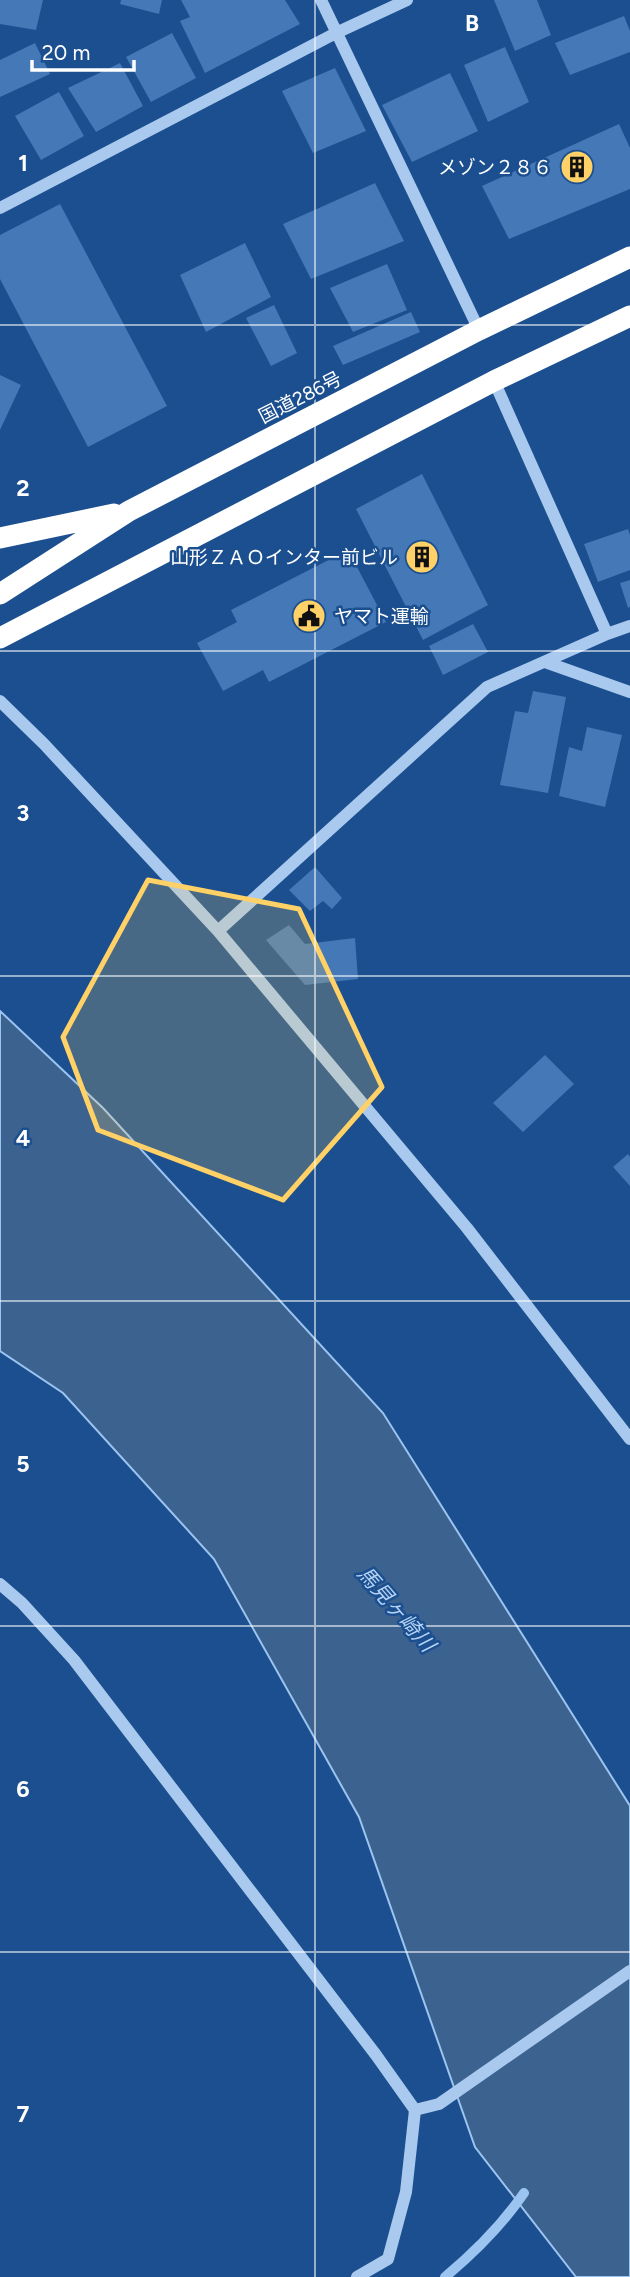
<svg xmlns="http://www.w3.org/2000/svg" width="630" height="2277" viewBox="0 0 630 2277" font-family="Figtree,'Noto Sans JP',sans-serif">
<style>
.water{fill:#3c6290;stroke:#9cc4f0;stroke-width:2}
.lines{fill:none;stroke-linecap:round;stroke-linejoin:round}
.stream{stroke:#9cc4f0;stroke-width:10}
.building{fill:#4478b7}
.minor{stroke:#a9c9ee;stroke-width:12}
.highway{stroke:#fff;stroke-width:21}
.marked{fill:#ffd166;fill-opacity:0.2;stroke:#ffd166;stroke-width:5;stroke-linejoin:round}
.grid{fill:none;stroke:#fff;stroke-width:2;stroke-opacity:0.55}
.labels{text-anchor:middle;stroke-width:5;stroke-linejoin:round;paint-order:stroke}
.poi-label{font-size:19px;fill:#fff;stroke:#1b4f8f;text-anchor:end}
.street-label{font-size:19px;fill:#fff;stroke:#1b4f8f}
.water-label{font-size:21px;font-style:italic;fill:#b5d3f5;stroke:#1b4f8f}
.grid-label{font-size:23px;text-anchor:middle;font-weight:bold;fill:#fff;stroke:#1b4f8f;stroke-width:5;stroke-linejoin:round;paint-order:stroke}
</style>
<rect width="100%" height="100%" fill="#1b4f8f"/>
<path class="water" d="M0 1011 103 1108 383 1413 630 1806V2277H576L475 2147 359 1817 214 1559 63 1393 0 1351Z"/>
<g class="lines">
<path class="stream" d="M445 2277C475 2252 502 2225 524 2193"/>
</g>
<path class="building" d="M0 0H43L36 30 0 24Z
M121 0H162L159 14 120 4Z
M181 0H285L300 24 205 73 180 21 190 17Z
M494 0H537L551 35 515 51Z
M624 16 630 31V52L570 75 555 43Z
M172 33 196 78 151 102 126 57Z
M35 43 50 74 0 97V60Z
M505 47 529 102 488 122 464 65Z
M120 63 143 106 96 132 68 88Z
M335 68 366 131 313 153 282 91Z
M450 73 478 131 412 162 382 105Z
M59 92 84 136 41 160 15 116Z
M619 124 630 148V189L509 239 482 186Z
M375 183 404 241 311 279 283 224Z
M60 204 167 406 88 447 0 279V235Z
M245 243 271 297 206 332 180 275Z
M387 264 407 310 353 332 330 288Z
M274 305 297 353 271 366 246 318Z
M411 312 420 332 343 365 333 346Z
M0 375 21 385 0 430Z
M422 474 488 605 423 640 356 509Z
M628 529 630 535V570L598 582 584 544Z
M348 550 386 622 269 682 263 670 223 691 197 643 237 622 231 610Z
M630 580V607L628 608 620 583Z
M473 624 488 652 443 675 429 646Z
M533 691 566 697 548 793 500 785 515 711 528 713Z
M587 727 622 735 605 807 559 796 569 747 582 751Z
M315 867 342 898 332 909 323 901 310 911 289 890Z
M289 925 305 944 355 938 358 979 305 985 266 940Z
M545 1055 574 1084 523 1132 493 1103Z
M628 1154 630 1157V1186L613 1167Z"/>
<g class="lines">
<path class="minor" d="M321 0 479 330
M0 208 336 33 407 0
M494 381 607 634
M545 662 630 692
M0 701 44 744 218 931 467 1228 630 1439
M218 931 487 687 607 634 630 626
M0 1584 22 1603 74 1660 376 2055 415 2110 439 2104 630 1971
M357 2277 388 2259 406 2192 415 2110"/>
<path class="highway" d="M0 538 114 514
M0 594 129 511 479 330 630 257
M0 638 494 381 630 316"/>
</g>
<path class="marked" d="M148 880 299 909 382 1087 283 1200 98 1130 63 1037Z"/>
<path class="grid" d="M315 0V2277M0 325H630M0 651H630M0 976H630M0 1301H630M0 1626H630M0 1952H630"/>
<defs>
<symbol id="building-disc" viewBox="-11 -11 22 22"><circle r="9.5" fill="#ffd166" stroke="#1b4f8f"/><path d="M-4-6H4V6H1V3H-1V6H-4ZM-2.5-4.3h1.7v1.8h-1.7ZM.8-4.3h1.7v1.8H.8ZM-2.5-1h1.7V.8h-1.7ZM.8-1h1.7V.8H.8Z" fill="#111"/></symbol>
<symbol id="civic-disc" viewBox="-11 -11 22 22"><circle r="9.5" fill="#ffd166" stroke="#1b4f8f"/><path d="M-.6-6.5H3V-4.5H.6V-3L4-1V1h2V6H-6V1h2V-1L-.6-3ZM-1.2 2.5V6h2.4V2.5Z" fill="#111"/></symbol>
</defs>
<g fill-rule="evenodd">
<use href="#building-disc" x="558" y="148" width="38" height="38"/>
<use href="#building-disc" x="403" y="538" width="38" height="38"/>
<use href="#civic-disc" x="290" y="597" width="38" height="38"/>
</g>
<g class="labels">
<g class="poi-label">
<text x="552" y="174">メゾン２８６</text>
<text x="398" y="564">山形ＺＡＯインター前ビル</text>
<text x="334" y="623" text-anchor="start">ヤマト運輸</text>
</g>
<g class="street-label">
<text transform="translate(300 397) rotate(-27)" y="7">国道286号</text>
</g>
<g class="water-label">
<text transform="translate(396 1609) rotate(49)" y="7">馬見ヶ崎川</text>
</g>
</g>
<g class="grid-label">
<text x="472" y="31">B</text>
<text x="23" y="171">1</text>
<text x="23" y="496">2</text>
<text x="23" y="821">3</text>
<text x="23" y="1146">4</text>
<text x="23" y="1472">5</text>
<text x="23" y="1797">6</text>
<text x="23" y="2122">7</text>
</g>
<path d="M32 60v10h102v-10" fill="none" stroke="#ffffff" stroke-width="3.5"/>
<text x="42" y="60" font-size="21" fill="#ffffff" stroke="#1b4f8f" stroke-width="5" paint-order="stroke">20 m</text>
</svg>
